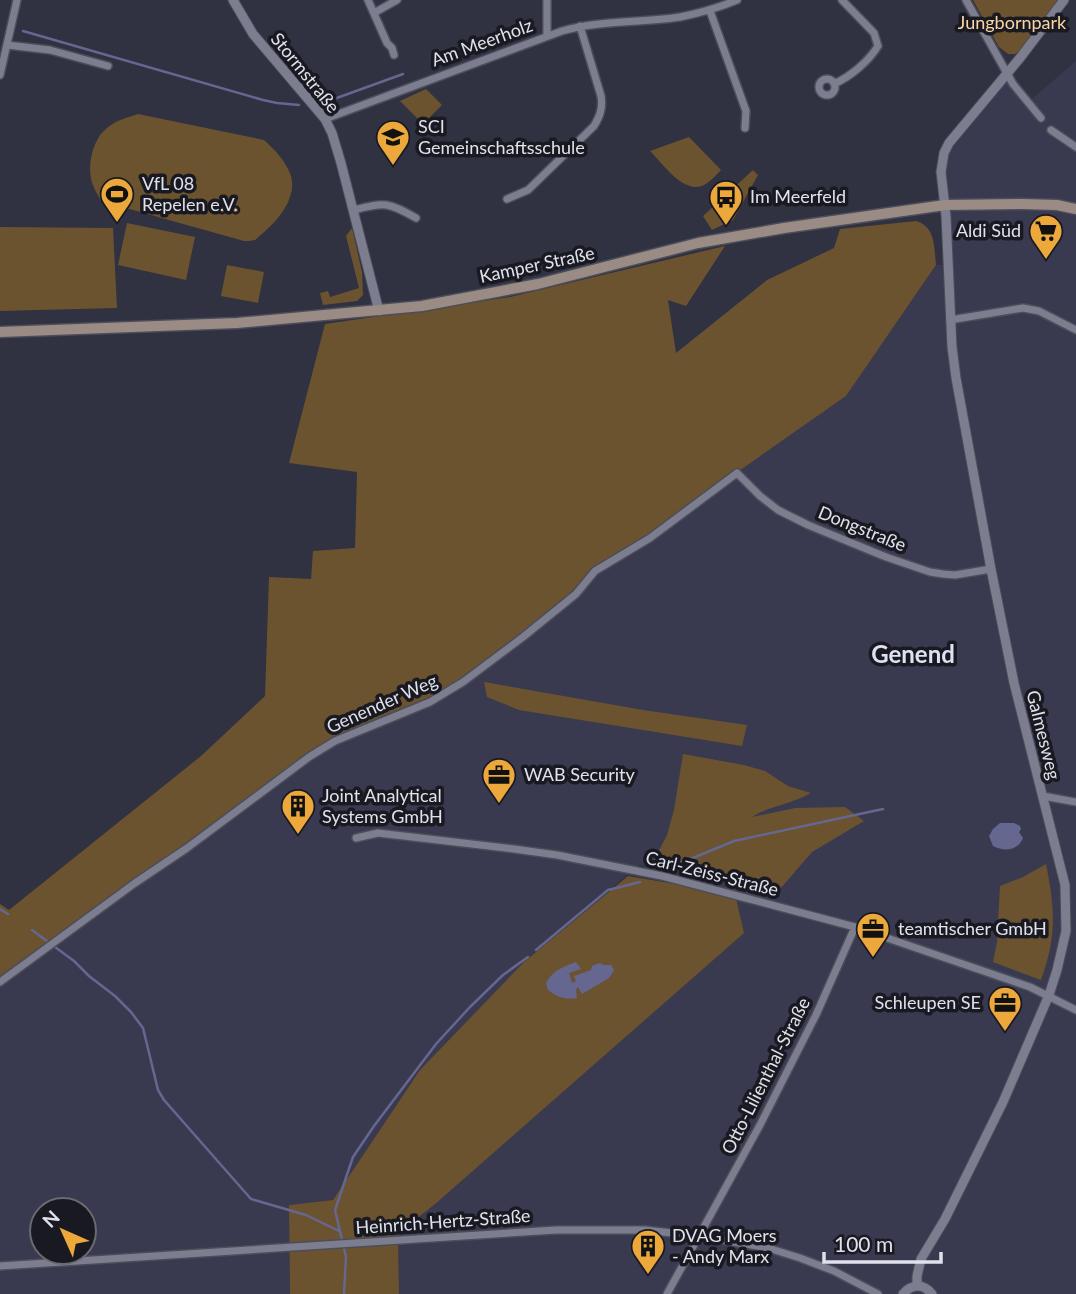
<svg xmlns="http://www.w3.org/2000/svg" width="1076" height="1294" viewBox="0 0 1076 1294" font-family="Lato,sans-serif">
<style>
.built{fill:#393a4f;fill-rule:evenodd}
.green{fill:#6b5330}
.water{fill:#656791}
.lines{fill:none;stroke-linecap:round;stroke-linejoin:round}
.stream{stroke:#656791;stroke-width:2.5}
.minor-casing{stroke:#4c4d5a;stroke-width:10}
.tertiary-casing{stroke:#4c4d5a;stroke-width:11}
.secondary-casing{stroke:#4c4d5a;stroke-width:13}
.minor{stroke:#7c7e90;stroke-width:7}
.tertiary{stroke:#7c7e90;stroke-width:9}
.secondary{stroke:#9a8c84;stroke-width:10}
.labels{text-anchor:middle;stroke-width:7;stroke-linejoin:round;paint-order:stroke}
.park-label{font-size:18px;fill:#fad5a3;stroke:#191a21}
.street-label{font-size:18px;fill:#e0e1eb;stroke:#191a21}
.poi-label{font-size:18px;fill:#e0e1eb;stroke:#191a21;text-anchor:start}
.district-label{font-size:24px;font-weight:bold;fill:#dee0f4;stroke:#191a21}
</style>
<rect width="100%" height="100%" fill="#303141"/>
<path class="built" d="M1076 61V1294H399L398 1233 434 1205 735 894 675 873 639 865 524 962 420 1070 333 1200 289 1205 290 1294H0V982L332 745 426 709 465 683 595 571 846 396 936 265H949L943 178 945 151 1004 79 1026 104ZM42 1210H84V1252H42Z"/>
<path class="green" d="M973 0H1060L1021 50 1015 54H1008L999 47Z
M426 89 442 105 423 124 400 101Z
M138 114 264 140C275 150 286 161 291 176 297 197 279 220 263 233 260 235 258 238 255 240 251 241 247 241 244 241L101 201C98 195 95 191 93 185 86 169 92 139 107 128 116 120 127 118 138 114Z
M689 137 721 170C716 175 710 182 704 185 684 195 663 164 650 151Z
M753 170 758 175 733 220 712 230 703 216Z
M916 221C936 227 934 247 936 265L846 396 716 487 650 538 595 571 576 594 523 637 430 702 335 741 0 981V904L9 910 201 756 265 696 269 577 311 579 313 551 355 548 357 472 289 463 325 324 510 297 725 246 686 306 668 300 676 353 767 280 834 248 840 229Z
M127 223 195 237 186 280 118 265Z
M0 227 113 228 117 308 0 311Z
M352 228 362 272 363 295 357 301 323 305 320 293 328 291 330 297 359 288 346 236Z
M227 265 264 272 258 303 221 296Z
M484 682 643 710 747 725 742 746 519 710 487 697Z
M683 754 744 765 765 771 788 786 811 793C792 804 769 806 752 817L795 808 845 807 864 821 812 852 774 896 685 872 651 866 667 835 674 810Z
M1046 864C1055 909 1057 936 1041 980L993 962 997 942 1000 886 1023 877Z
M628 876 735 894 744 933 434 1205 398 1233 399 1294H290L289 1205 333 1200 420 1070 524 962Z"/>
<path class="water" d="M1000 823H1014L1020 826 1021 829 1019 832 1023 838C1018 851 1004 852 993 846L989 836 993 829Z
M576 962 581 969 569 973 572 983 576 981 574 976 591 970 592 966 600 963 603 965H611L614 970 609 978 582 994 578 987 576 990 577 998C564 1000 558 997 548 990L546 983C553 970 563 967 576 962Z"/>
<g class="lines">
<path class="stream" d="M23 31 263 100 277 103 299 105
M334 99 403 74
M671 867 734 841 883 809
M0 909 8 914
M32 930 74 961 89 976 115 996 131 1012 143 1028 158 1090 164 1100 251 1199 306 1215 339 1231
M536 950 608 890 640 882
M344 1294 346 1257 335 1210 353 1157 374 1126 436 1044 470 1007 503 975 528 957"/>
<defs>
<path id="minor" d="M368 0 387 43 392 48 394 55
M966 0 1013 84 1041 118
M710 11 746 111 745 128
M374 13 397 0
M547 36V0
M7 45 50 50 108 66
M0 75 17 0
M819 87a8 8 0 1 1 16 0a8 8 0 1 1-16 0Z
M834 84C851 76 868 62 878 46L874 33 842 0
M325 119 562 31C600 20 641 23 680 17 700 13 718 8 737 0
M1051 130 1076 147
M507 199 528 190 594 126C600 116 603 108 601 96L580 26
M354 210C385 202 388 202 416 218
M950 320 1023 308 1039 311 1076 330
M1043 796 1076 802
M356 838 378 833 514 849 557 855 662 876 855 927 1030 987 1076 1010
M0 982 135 883 187 848 309 757 335 741 430 702 463 682 523 637 576 594 595 571 650 538 737 473 760 496 778 510 808 525 886 557 930 572 943 574 955 575 991 569
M0 1266 556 1230H645L699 1236 768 1248 800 1258 834 1271 878 1294
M667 1294 760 1125 816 1015 855 927"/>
<path id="tertiary" d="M233 0 253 34 325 119 332 133 341 163 379 311
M917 1286V1276L921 1259 945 1219 1003 1102 1049 995 1057 970 1066 931 1065 885 1014 683 991 569 956 378 952 347 946 216 941 172 944 153 949 143 1020 58 1064 0
M903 1294C911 1284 923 1283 932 1294"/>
<path id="secondary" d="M0 332 237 323 422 306 538 284 698 243 784 228 945 205 1023 204 1057 205 1076 209"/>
</defs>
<use href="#minor" class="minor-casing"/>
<use href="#tertiary" class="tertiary-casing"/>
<use href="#secondary" class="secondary-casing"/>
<use href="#minor" class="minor"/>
<use href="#tertiary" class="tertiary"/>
<use href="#secondary" class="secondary"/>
</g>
<defs>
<symbol id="school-pin" viewBox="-11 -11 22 30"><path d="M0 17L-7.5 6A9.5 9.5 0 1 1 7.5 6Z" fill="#eda83b" stroke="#191a21"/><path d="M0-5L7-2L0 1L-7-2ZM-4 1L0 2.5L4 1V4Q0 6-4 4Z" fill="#111"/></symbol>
<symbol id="stadium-pin" viewBox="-11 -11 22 30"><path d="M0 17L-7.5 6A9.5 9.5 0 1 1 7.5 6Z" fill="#eda83b" stroke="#191a21"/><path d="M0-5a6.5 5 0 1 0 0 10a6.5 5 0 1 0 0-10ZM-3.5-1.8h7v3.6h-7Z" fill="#111"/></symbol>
<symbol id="bus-pin" viewBox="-11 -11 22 30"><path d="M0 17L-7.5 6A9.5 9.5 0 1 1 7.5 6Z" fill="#eda83b" stroke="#191a21"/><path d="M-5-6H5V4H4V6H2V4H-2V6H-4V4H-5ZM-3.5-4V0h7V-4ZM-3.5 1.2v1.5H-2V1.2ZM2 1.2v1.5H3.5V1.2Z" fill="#111"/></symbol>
<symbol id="supermarket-pin" viewBox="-11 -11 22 30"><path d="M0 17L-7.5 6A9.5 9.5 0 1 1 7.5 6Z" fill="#eda83b" stroke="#191a21"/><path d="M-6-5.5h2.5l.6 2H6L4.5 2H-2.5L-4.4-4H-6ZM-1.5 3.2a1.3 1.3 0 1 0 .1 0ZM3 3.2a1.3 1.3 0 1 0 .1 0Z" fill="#111"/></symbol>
<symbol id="office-pin" viewBox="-11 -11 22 30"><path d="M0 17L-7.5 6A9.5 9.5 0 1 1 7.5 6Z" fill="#eda83b" stroke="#191a21"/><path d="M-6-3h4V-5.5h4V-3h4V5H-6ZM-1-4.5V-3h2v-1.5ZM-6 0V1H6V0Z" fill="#111"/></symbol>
<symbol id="building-pin" viewBox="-11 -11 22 30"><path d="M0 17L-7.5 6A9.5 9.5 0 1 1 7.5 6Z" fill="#eda83b" stroke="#191a21"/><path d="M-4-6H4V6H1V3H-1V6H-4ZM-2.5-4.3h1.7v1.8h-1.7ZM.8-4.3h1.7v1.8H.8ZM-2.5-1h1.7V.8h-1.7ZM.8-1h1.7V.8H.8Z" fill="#111"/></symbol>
</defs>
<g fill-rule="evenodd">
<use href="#school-pin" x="374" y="118" width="38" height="52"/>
<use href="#stadium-pin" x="98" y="175" width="38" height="52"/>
<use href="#bus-pin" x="707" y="178" width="38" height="52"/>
<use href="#supermarket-pin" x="1027" y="212" width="38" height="52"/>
<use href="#office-pin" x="480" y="756" width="38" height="52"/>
<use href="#building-pin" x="279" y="787" width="38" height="52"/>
<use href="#office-pin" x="854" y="910" width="38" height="52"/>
<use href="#office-pin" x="986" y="984" width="38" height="52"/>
<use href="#building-pin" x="629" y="1227" width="38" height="52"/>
</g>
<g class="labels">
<g class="park-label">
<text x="1012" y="29">Jungbornpark</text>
</g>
<g class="street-label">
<text transform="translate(482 43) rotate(-20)" y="6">Am Meerholz</text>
<text transform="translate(305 73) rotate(51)" y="6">Stormstraße</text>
<text transform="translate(537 265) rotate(-12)" y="6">Kamper Straße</text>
<text transform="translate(862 529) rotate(22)" y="6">Dongstraße</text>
<text transform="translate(382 704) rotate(-24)" y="6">Genender Weg</text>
<text transform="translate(1043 735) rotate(76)" y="6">Galmesweg</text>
<text transform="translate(712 874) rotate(14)" y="6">Carl-Zeiss-Straße</text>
<text transform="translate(766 1076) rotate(-63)" y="6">Otto-Lilienthal-Straße</text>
<text transform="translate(443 1222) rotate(-4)" y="6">Heinrich-Hertz-Straße</text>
</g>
<g class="poi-label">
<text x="418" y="133">SCI<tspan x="418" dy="21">Gemeinschaftsschule</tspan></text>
<text x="142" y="190">VfL 08<tspan x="142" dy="21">Repelen e.V.</tspan></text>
<text x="750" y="203">Im Meerfeld</text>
<text x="1021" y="237" text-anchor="end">Aldi Süd</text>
<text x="524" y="781">WAB Security</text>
<text x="322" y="802">Joint Analytical<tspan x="322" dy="21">Systems GmbH</tspan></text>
<text x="898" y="935">teamtischer GmbH</text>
<text x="981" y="1009" text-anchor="end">Schleupen SE</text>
<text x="672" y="1242">DVAG Moers<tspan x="672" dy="21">- Andy Marx</tspan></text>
</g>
<g class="district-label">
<text x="913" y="663">Genend</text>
</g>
</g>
<g transform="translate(63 1231) rotate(315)"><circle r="33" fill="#191a21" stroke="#696a72" stroke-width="2"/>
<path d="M0-5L12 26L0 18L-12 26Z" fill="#eda83b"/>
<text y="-10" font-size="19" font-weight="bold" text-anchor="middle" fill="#e0e1eb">N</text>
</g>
<path d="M824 1252v10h117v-10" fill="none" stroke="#e0e1eb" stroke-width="3.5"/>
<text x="834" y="1252" font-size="21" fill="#e0e1eb" stroke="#191a21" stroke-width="5" paint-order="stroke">100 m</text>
</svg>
